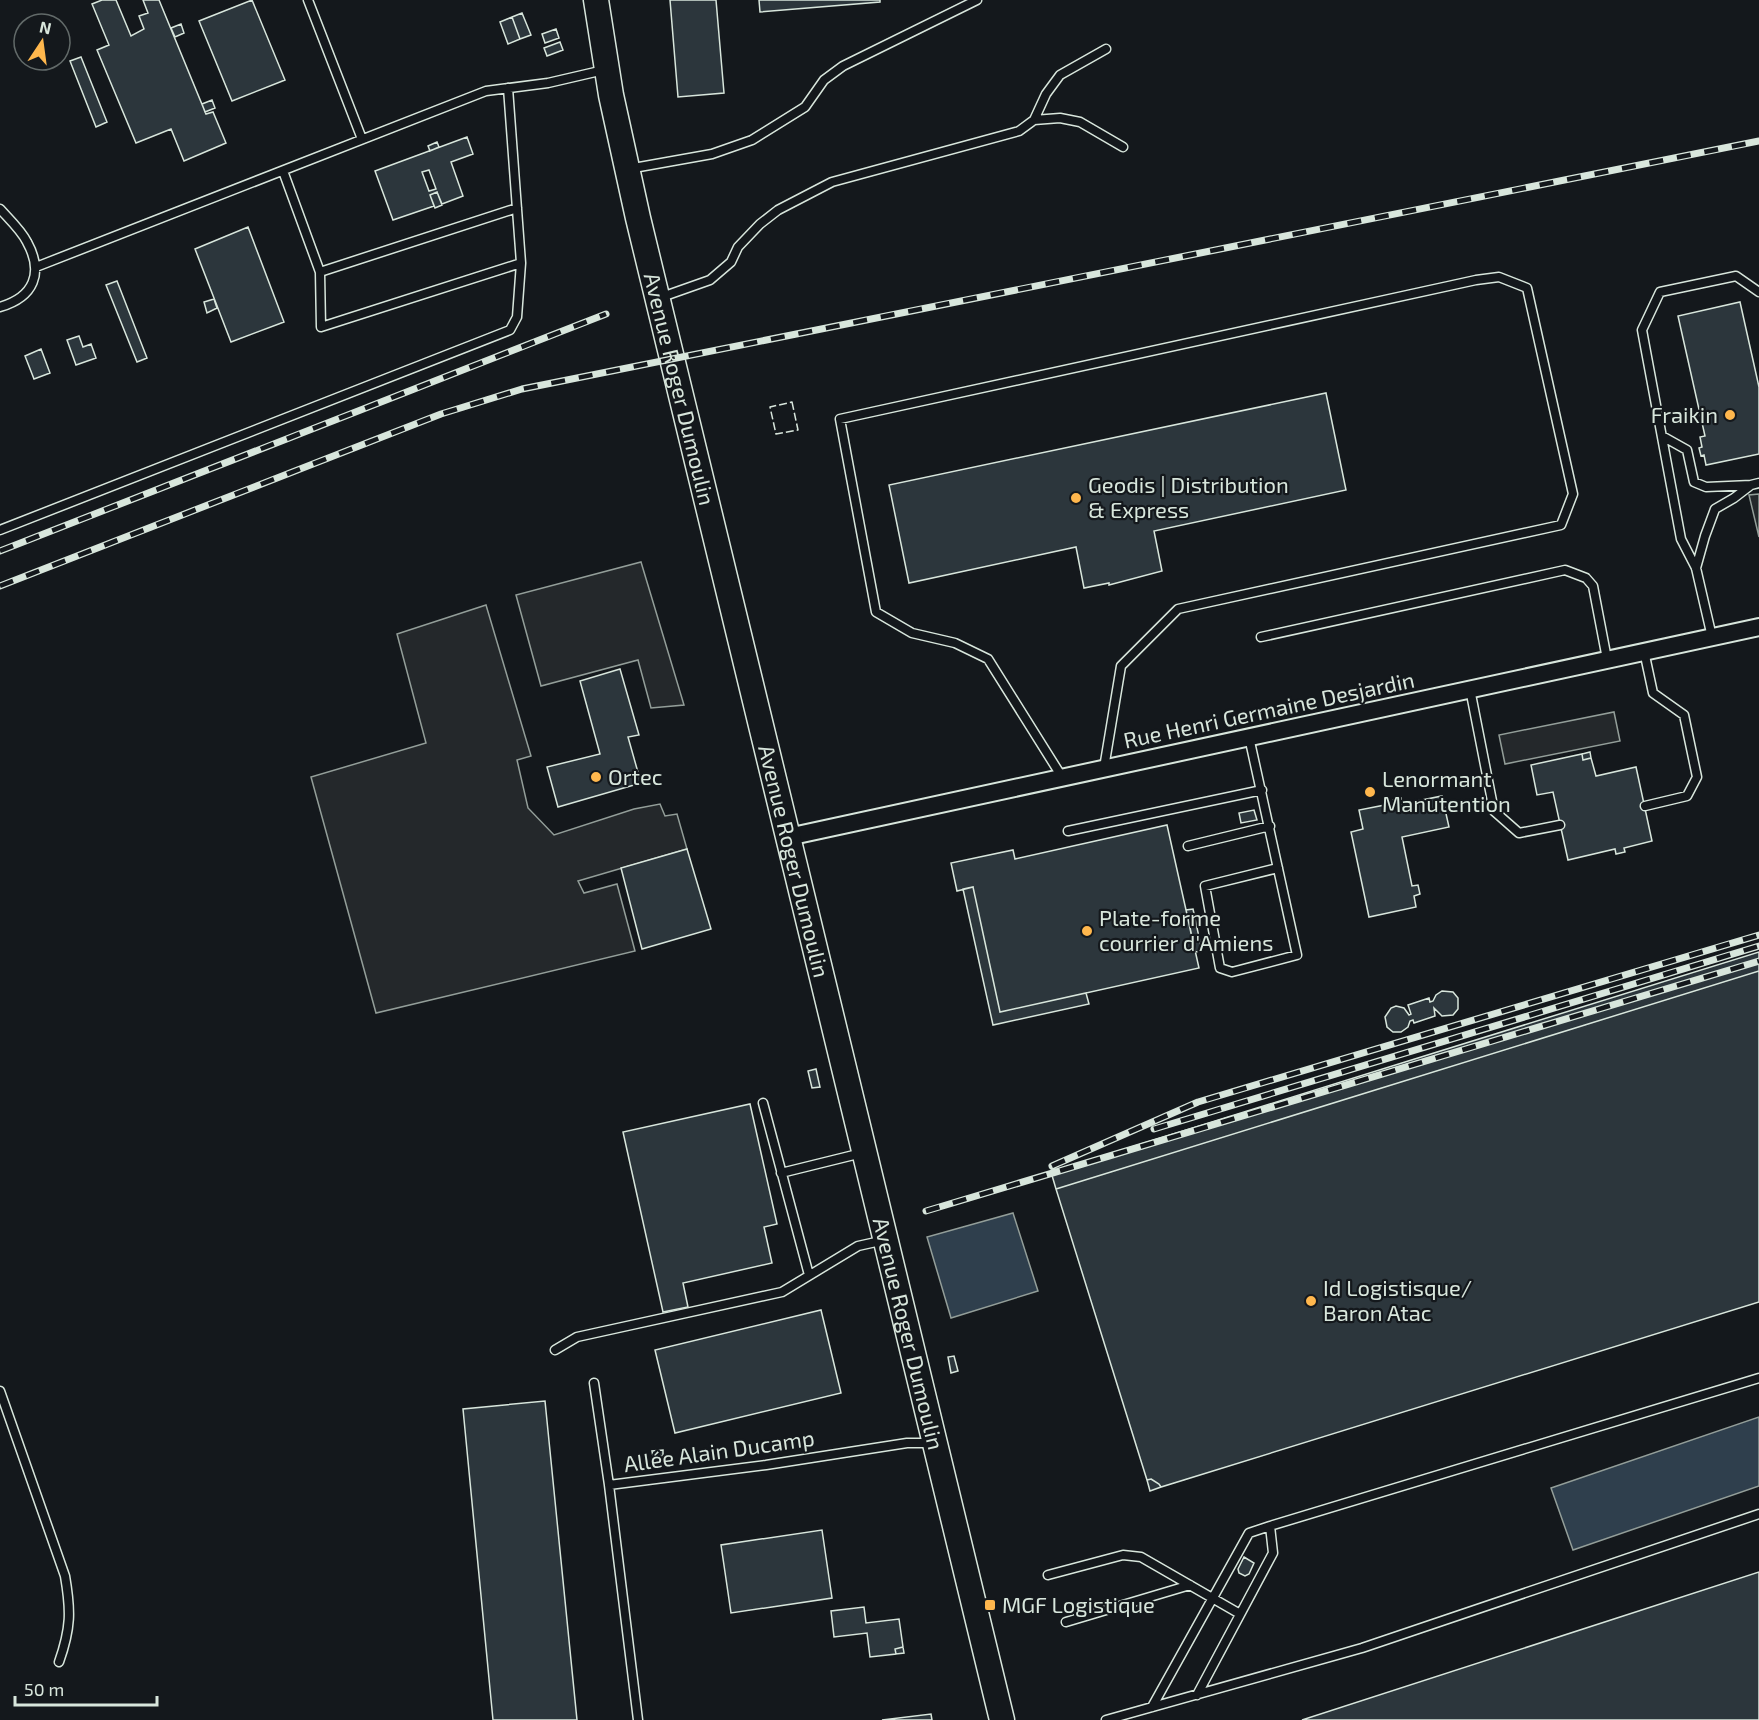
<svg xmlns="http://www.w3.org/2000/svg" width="1759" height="1720" viewBox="0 0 1759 1720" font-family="'Exo 2',sans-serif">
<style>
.parking{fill:#24282b;stroke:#939e99;stroke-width:1.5}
.water{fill:#2f3f4d;stroke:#939e99;stroke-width:1.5}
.building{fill:#2c363c;stroke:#d8e6dc;stroke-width:1.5;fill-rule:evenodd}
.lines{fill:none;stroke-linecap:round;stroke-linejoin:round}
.service-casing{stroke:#d8e6dc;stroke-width:11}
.minor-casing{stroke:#d8e6dc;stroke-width:20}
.secondary-casing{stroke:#d8e6dc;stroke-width:27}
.service{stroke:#14181c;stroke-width:8}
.minor{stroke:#14181c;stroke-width:16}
.secondary{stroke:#14181c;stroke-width:24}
.rail-casing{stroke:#d8e6dc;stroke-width:7}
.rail{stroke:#14181c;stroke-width:4.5;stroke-dasharray:14;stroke-linecap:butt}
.fence{stroke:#d8e6dc;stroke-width:1.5;stroke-dasharray:8 3;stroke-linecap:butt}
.poi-dot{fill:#ffb74d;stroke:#14181c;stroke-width:2}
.labels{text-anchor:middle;stroke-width:4.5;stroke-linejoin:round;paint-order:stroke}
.street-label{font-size:22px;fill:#d8e6dc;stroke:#14181c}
.poi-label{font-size:22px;fill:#d8e6dc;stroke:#14181c;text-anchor:start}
</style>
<rect width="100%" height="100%" fill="#14181c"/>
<path class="parking" d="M1759 494V537L1749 495Z
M641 562 684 705 651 708 638 660 541 686 516 595Z
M486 605 531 756 517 760 528 808 554 835 634 809 660 804 665 816 677 814 687 849 578 881 584 893 617 884 635 951 376 1013 311 777 426 743 397 634Z
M1614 712 1620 741 1505 764 1499 735Z"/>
<path class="water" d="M1013 1213 1038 1291 951 1318 927 1237Z
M1759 1417V1486L1573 1550 1551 1488Z"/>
<path class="building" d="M102 0H116L131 36 144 29 139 16 148 13 143 0H159L206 114 213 112 226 143 184 161 171 129 136 143 97 50 109 45 92 4Z
M252 0 285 80 232 101 199 21Z
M670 0H716L724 93 678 97Z
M759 0H880V2L760 12Z
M522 13 531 35 520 39 512 17Z
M512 17 520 39 508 44 500 22Z
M181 24 184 33 175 37 171 28Z
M556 29 559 38 545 43 542 34Z
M560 42 563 50 547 56 544 48Z
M81 57 107 122 96 127 70 61Z
M212 100 215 108 205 112 202 104Z
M467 137 473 154 451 162 463 196 442 204 437 192 430 195 434 206 393 220 375 171ZM429 170 436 189 429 191 422 172Z
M437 142 439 147 430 151 428 146Z
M437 192 442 205 435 208 430 195Z
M248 227 284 322 231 342 195 249Z
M117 281 147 358 137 362 106 285Z
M214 299 217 308 207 313 204 302Z
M1740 302 1759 387V454L1706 465 1704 455 1701 456 1699 448 1702 447 1700 437 1705 436 1678 316Z
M79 336 83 347 91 344 96 358 76 365 67 340Z
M41 349 50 373 34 379 25 356Z
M1326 393 1346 490 1154 531 1162 571 1109 585V583L1084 588 1076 547 909 583 889 485Z
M620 669 639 735 628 737 641 783 558 807 547 767 600 754 580 681Z
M1590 752 1591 758 1583 760 1582 754Z
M1582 754 1583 760 1591 758 1596 776 1636 767 1652 841 1624 848 1625 852 1616 854 1615 849 1568 860 1553 792 1537 795 1531 765Z
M1442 796 1449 827 1402 837 1412 886 1418 885 1420 894 1414 896 1416 907 1369 917 1351 832 1363 829 1359 810 1385 805V807L1394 805 1393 800 1401 798 1402 804Z
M1254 810 1257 820 1241 823 1239 813Z
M1167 825 1199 968 1000 1012 973 887 957 891 951 863 1013 850 1015 859Z
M687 849 711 929 642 949 621 868Z
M973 887 1000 1012 1086 993 1089 1004 993 1025 963 889Z
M1193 909 1202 951 1195 952 1186 910Z
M1759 952V971L1056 1189 1051 1172Z
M1759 971V1302L1161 1487 1159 1484 1151 1479 1147 1480 1056 1189Z
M1442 991 1453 992 1458 998V1009L1453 1015 1442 1016 1434 1008 1435 1016 1414 1023 1413 1020 1410 1021 1408 1027 1401 1032H1393L1387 1027 1385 1017 1391 1008 1396 1006 1404 1008 1409 1015 1411 1014 1408 1005 1429 998 1430 1002 1433 1001 1436 995Z
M816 1069 820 1087 812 1088 808 1071Z
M750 1104 777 1224 764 1227 772 1263 683 1283 688 1307 663 1312 623 1132Z
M821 1310 841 1393 675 1433 655 1350Z
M954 1356 958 1371 951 1373 948 1357Z
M545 1401 577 1720H493L463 1409Z
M663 1450V1456L653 1457 652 1451Z
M1151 1479 1159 1484 1161 1487 1150 1491 1147 1480Z
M822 1530 832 1598 731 1613 721 1545Z
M1244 1557 1254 1563 1249 1574 1245 1576 1239 1573 1238 1569Z
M1759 1572V1720H1302Z
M864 1607 866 1623 899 1619 903 1647 895 1649 896 1654 870 1657 867 1633 834 1637 831 1611Z
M903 1647 904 1653 896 1654 895 1649Z
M931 1714 932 1720H882Z"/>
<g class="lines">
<defs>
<path id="service" d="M308 0 362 139
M1034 120 1060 118 1080 122 1123 147
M628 169 712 154 752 140 805 107 824 80 843 66 977 0
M283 171 320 272 321 327 521 263 508 88
M0 209C9 219 21 230 27 242 44 273 34 297 0 307
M36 267 486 91 548 83 604 70
M320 272 517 208
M659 298 710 280 731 262 738 247 760 224 778 210 832 182 1019 131 1034 120 1046 94 1060 75 1106 49
M1662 436 1687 450 1694 482 1706 487 1751 485
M0 530 510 330 517 317 521 263
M1696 568 1705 536 1715 509 1734 498 1751 485 1759 483
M1261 637 1565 570 1586 578 1593 586 1607 659
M1712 637 1696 568 1681 539 1642 330 1660 292 1736 276 1759 292
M1644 651 1653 693 1684 715 1697 777 1687 796 1645 806
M1470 689 1494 811 1519 833 1560 825
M1249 737 1297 955 1232 972 1220 968 1205 886 1278 868
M1062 777 988 659 955 643 912 633 876 612 840 419 1476 280 1499 277 1527 288 1573 494 1561 525 1178 609 1121 666 1104 768
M1068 831 1262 790
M1188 846 1270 826
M763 1103 809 1275
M781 1173 862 1153
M555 1350 577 1337 782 1292 858 1246 885 1240
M594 1383 609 1485 766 1465 907 1443H931
M0 1391 65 1576C71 1611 71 1628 59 1662
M609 1485 638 1720
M1270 1526 1759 1378
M1048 1575 1123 1555 1141 1557 1240 1614
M1066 1622 1190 1585
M1152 1707 1249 1533 1270 1526 1273 1553 1197 1695
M1106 1720 1362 1648 1759 1514"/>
<path id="minor" d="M788 837 1759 627"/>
<g id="secondary">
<path id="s1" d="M596 0 611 95 638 218 1002 1720"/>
</g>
</defs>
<use href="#service" class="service-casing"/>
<use href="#minor" class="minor-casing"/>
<use href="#secondary" class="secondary-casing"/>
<use href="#service" class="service"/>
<use href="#minor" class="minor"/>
<use href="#secondary" class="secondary"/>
<defs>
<path id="rail" d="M0 551 606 314
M0 586 441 414 522 389 1759 141
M1154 1129 1759 946
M1052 1166 1198 1102 1759 935
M926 1211 1759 961"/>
</defs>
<use href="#rail" class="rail-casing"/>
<use href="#rail" class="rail"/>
<path class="fence" d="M792 402 798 430 776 434 770 407Z"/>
</g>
<g class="poi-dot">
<circle cx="1730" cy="415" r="6"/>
<circle cx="1076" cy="498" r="6"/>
<circle cx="596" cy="777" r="6"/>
<circle cx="1370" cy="792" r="6"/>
<circle cx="1087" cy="931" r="6"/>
<circle cx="1311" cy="1301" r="6"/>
<rect x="984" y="1599" width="12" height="12" rx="3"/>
</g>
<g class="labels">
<g class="street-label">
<text dy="8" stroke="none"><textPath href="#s1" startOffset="398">Avenue Roger Dumoulin</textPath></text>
<text transform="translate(1269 710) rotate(-12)" y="8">Rue Henri Germaine Desjardin</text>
<text dy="8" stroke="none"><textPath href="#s1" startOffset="884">Avenue Roger Dumoulin</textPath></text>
<text dy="8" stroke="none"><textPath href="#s1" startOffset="1370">Avenue Roger Dumoulin</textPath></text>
<text transform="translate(719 1451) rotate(-8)" y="8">Allée Alain Ducamp</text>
</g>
<g class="poi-label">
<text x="1718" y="423" text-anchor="end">Fraikin</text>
<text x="1088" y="493">Geodis | Distribution<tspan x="1088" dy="25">&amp; Express</tspan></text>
<text x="608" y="785">Ortec</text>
<text x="1382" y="787">Lenormant<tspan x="1382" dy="25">Manutention</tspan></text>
<text x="1099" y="926">Plate-forme<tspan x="1099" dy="25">courrier d'Amiens</tspan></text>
<text x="1323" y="1296">Id Logistisque/<tspan x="1323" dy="25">Baron Atac</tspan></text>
<text x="1002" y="1613">MGF Logistique</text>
</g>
</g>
<g transform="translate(42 42) rotate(13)"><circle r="28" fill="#14181c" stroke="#626a69" stroke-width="1.5"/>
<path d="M0-4.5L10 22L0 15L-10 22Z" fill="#ffb74d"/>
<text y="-9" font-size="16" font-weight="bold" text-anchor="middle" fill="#d8e6dc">N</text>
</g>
<path d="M15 1696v9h142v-9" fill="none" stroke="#d8e6dc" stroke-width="3"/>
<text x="24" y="1696" font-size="18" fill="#d8e6dc" stroke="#14181c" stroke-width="4.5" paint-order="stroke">50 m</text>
</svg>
